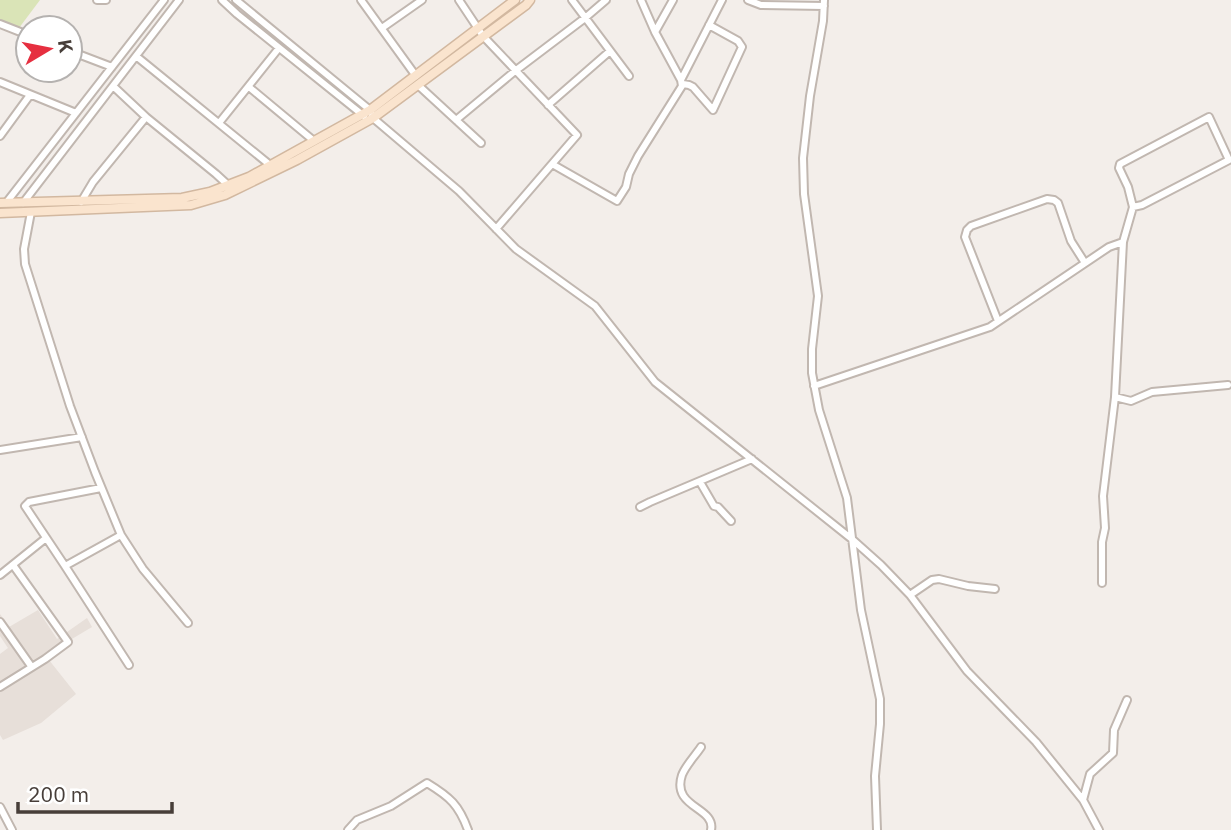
<svg xmlns="http://www.w3.org/2000/svg" width="1231" height="830" viewBox="0 0 1231 830" font-family="'IBM Plex Sans',sans-serif">
<style>
.residential{fill:#e7dfd9}
.green{fill:#dae4b7}
.lines{fill:none;stroke-linecap:round;stroke-linejoin:round}
.street-casing{stroke:#c1b7b0;stroke-width:10}
.secondary-casing{stroke:#d2b8a0;stroke-width:11}
.street{stroke:#fff;stroke-width:6}
.secondary{stroke:#fae4ce;stroke-width:8}
</style>
<rect width="100%" height="100%" fill="#f3eeea"/>
<path class="residential" d="M38 610 57 639 87 618 92 627 45 655 76 694 41 723 3 740 0 735V654L8 648 0 636V614L9 627Z"/>
<path class="green" d="M0 0H40L19 28 0 20Z"/>
<g class="lines">
<defs>
<path id="street" d="M97 0H106
M222 0 237 14 364 116
M236 0 370 110 373 118 459 191 516 249 595 306 655 382 853 540 881 565 910 595 967 671 1036 742 1083 800 1099 830
M361 0 416 76
M459 0 483 36 577 135 496 229
M572 0 629 76
M748 0 761 5 824 6
M824 0 823 21 810 96 803 158 804 194 818 296 812 349V373L819 410 847 498 861 610 880 699V724L875 776 877 830
M0 24 28 35
M382 28 422 0
M655 32 673 0
M70 51 112 67
M136 56 270 165
M681 80 722 0
M0 82 76 113
M683 84 689 85 693 87 713 110 742 47 738 41 709 25
M418 85 481 143
M113 86 146 117 216 174 228 185
M249 87 314 141
M548 105 610 51
M456 120 515 71 585 18 606 0
M219 123 279 48
M0 136 30 95
M552 164 617 201 626 187 629 174 638 156 682 86 681 80 655 32 641 0
M81 202 93 182 146 117
M6 203 164 0
M23 203 179 0
M31 212 24 249 25 264 70 406 95 472 121 535 143 569 188 623
M998 321 965 237 967 230 971 226 1047 199 1054 200 1058 203 1071 241 1085 263
M814 386 990 327 1109 247 1123 242
M1115 397 1131 401 1152 392 1228 385
M0 450 82 437
M700 482 714 506 718 507 731 521
M101 488 29 502 25 506 65 566 121 535
M640 507 650 502 752 459
M65 566 129 665
M0 575 46 538
M1102 583V542L1105 528 1103 496 1115 397 1123 242 1133 207 1128 187 1119 168 1120 164 1209 117 1229 160 1142 205 1133 207
M910 595 932 580 939 579 968 586 995 589
M0 622 31 666
M0 687 45 659 68 642 13 565
M701 747C695 756 686 765 682 775 671 808 716 807 711 830
M1083 800 1090 774 1113 753 1114 730 1127 700
M0 807 12 830
M348 830 357 820 391 806 427 783C450 797 459 805 468 830"/>
<path id="secondary" d="M0 203 182 198 210 192 249 177 370 110 515 0
M0 213 191 205 225 195 297 160 373 118 526 5 530 0"/>
</defs>
<use href="#street" class="street-casing"/>
<use href="#secondary" class="secondary-casing"/>
<use href="#street" class="street"/>
<use href="#secondary" class="secondary"/>
</g>
<g transform="translate(49 49) rotate(80)"><circle r="33" fill="#ffffff" stroke="#b5b2b0" stroke-width="2"/>
<path d="M0-5L12 26L0 18L-12 26Z" fill="#e62f40"/>
<text y="-10" font-size="19" font-weight="bold" text-anchor="middle" fill="#473e39">K</text>
</g>
<path d="M18 802v10h154v-10" fill="none" stroke="#473e39" stroke-width="3.5"/>
<text x="28" y="802" font-size="21" fill="#473e39" stroke="#ffffff" stroke-width="5" paint-order="stroke">200 m</text>
</svg>
